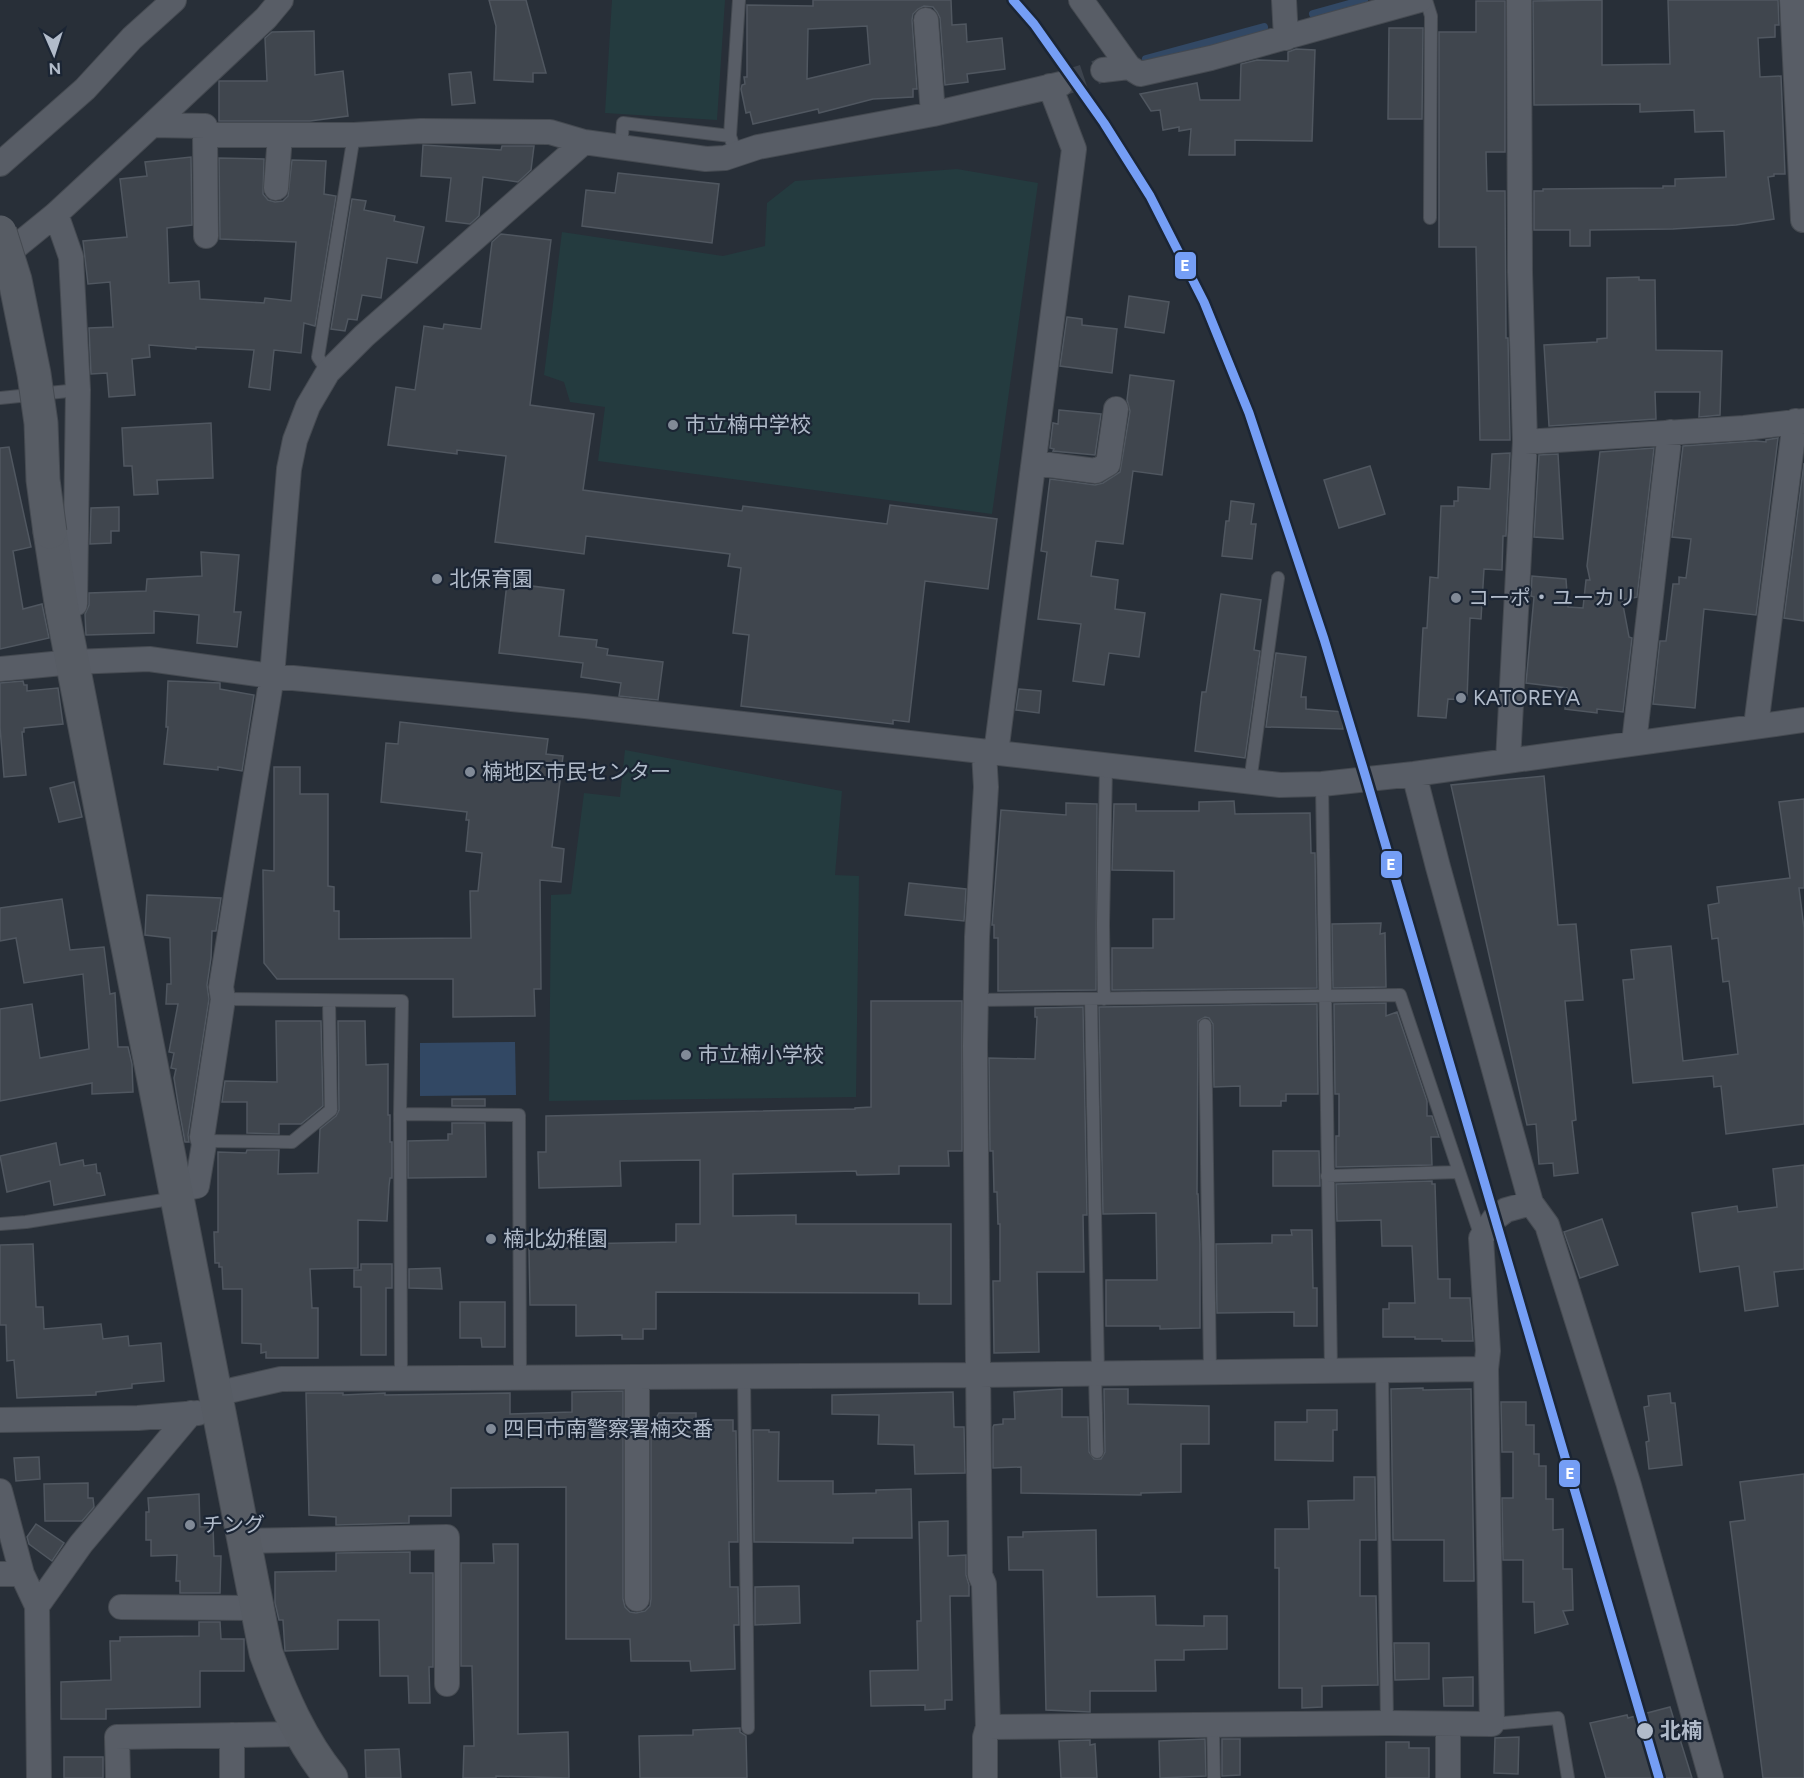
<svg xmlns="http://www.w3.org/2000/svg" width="1804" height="1778" viewBox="0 0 1804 1778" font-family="Figtree,'Noto Sans JP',sans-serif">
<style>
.green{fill:#243b3f}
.water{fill:#324864}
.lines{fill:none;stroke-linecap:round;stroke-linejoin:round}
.stream{stroke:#324864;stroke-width:8}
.building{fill:#40464e;stroke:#505760;stroke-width:1.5;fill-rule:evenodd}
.street-tunnel{stroke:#3d444e;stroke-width:24;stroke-dasharray:24 12;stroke-linecap:butt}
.lane-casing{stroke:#454a51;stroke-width:14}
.street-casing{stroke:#454a51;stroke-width:26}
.secondary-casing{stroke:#454a51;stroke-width:35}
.lane{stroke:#585d66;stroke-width:12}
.street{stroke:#585d66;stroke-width:24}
.secondary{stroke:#575c64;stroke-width:33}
.secondary-bridge-casing{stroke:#454a51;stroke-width:35;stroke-linecap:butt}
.secondary-bridge{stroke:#575c64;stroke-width:33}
.rail-1-casing{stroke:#1b2534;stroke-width:14}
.rail-1{stroke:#759ef5;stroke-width:9}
.poi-dot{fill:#818a97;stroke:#1b2534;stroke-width:2}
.stop-dot{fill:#b1bbca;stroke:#1b2534;stroke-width:2}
.labels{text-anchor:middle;stroke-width:4.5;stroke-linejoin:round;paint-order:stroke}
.poi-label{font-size:21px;fill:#b1bbca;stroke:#1b2534;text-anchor:start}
.stop-label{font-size:21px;font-weight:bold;fill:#b1bbca;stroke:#1b2534;text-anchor:start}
.line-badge{stroke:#1b2534;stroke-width:2}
.badge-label{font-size:16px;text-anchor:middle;font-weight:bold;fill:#fff}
</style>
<rect width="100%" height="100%" fill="#282f38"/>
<path class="green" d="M612 0H725L717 120 605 113Z
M957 169 1038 183 992 514 598 461 605 407 570 402 564 382 544 375 562 232 723 256 765 246 767 203 795 181Z
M625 750 842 791 835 875 859 876 856 1097 549 1101 551 895 571 894 584 793 620 797Z"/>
<path class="water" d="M515 1042 516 1095 420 1096V1043Z"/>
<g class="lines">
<path class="stream" d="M1313 14 1364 0
M1146 59 1264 27"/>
</g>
<path class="building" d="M489 0H526L546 73H533V82L494 80 496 26Z
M813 0H951L952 25 966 24 967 42 1002 38 1005 69 967 74 968 82 945 85 940 18 937 12 933 7 924 6 918 9 913 14 912 20 917 89H913V97L873 99 819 113 818 109 753 124 750 112 746 113 741 89 742 85 745 84 744 77H747V5L813 6ZM867 26 870 64 807 79 808 29Z
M1602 0V65L1670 64 1668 0H1778L1779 25H1775V37L1758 38 1760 77 1781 76 1785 174H1774V176L1768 177 1774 219 1736 225 1673 229 1590 230V246H1570V230H1534V191H1543V189L1663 188V186H1675V179L1726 177 1724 131 1695 132 1694 110 1640 112V104L1534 105 1533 1Z
M1476 1H1505V152H1486L1487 191H1505L1506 338H1508L1510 440H1480L1476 247H1439V32H1476Z
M1389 28H1423L1422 119H1388Z
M314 31 315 75 343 71 348 116 310 121H219V81H267L265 38 272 32Z
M1296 49 1315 50 1312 141 1235 140V155H1189L1191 129 1179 131V127L1163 130 1160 110 1151 111 1140 94 1197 83 1200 100H1240L1241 64 1257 60 1288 61V52Z
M471 72 475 103 452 105 449 74Z
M423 145 501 150 502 146H534L531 170 518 182 483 177 479 216 470 224 446 221 451 178 421 176Z
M191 157 192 225 167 228 169 283 199 281 200 299 264 303 265 298 291 301 296 242 220 239 219 158 264 159 263 194 268 200 275 202 283 201 288 196 292 160 326 161 324 194 336 196 315 326 304 323 301 353 274 350 270 390 249 387 254 350 196 347V349L149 345 150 357 132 359 135 395 109 397 107 373 91 374 89 328 113 327 110 282 88 284 83 241 127 237 120 179 147 176 145 162Z
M618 173 719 184 712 243 582 226 586 190 615 193Z
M352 199 366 201 364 210 395 216 394 221 424 227 417 263 387 258 381 298 362 295 357 320 348 319 345 331 331 329Z
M501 234 551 240 530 405 594 414 583 490 742 511 743 506 887 524 890 505 997 519 988 589 925 581 909 722 893 720V724L741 706 749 635 733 633 741 568 728 566 730 554 586 536 584 554 495 542 506 456 457 450V454L388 445 396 387 415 390 424 326 443 329 444 324 481 329 492 242Z
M1639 277V280H1655L1656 350 1722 351 1720 415 1699 417 1700 392H1655L1656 419 1549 426 1544 345 1597 342V339L1607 338V278Z
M1129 296 1169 302 1164 333 1125 327Z
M1067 317 1082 319V325L1117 329 1112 373 1060 366Z
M1130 375 1174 381 1162 475 1133 471 1123 544 1096 541 1091 576 1118 580 1115 609 1145 613 1139 657 1109 653 1104 685 1073 681 1081 624 1038 619 1047 552 1041 551 1050 479 1095 485 1103 483 1120 472 1130 411 1127 400Z
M1059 410 1101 414 1095 455 1053 451 1054 449 1050 448 1053 423 1058 424Z
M211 423 213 478 157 480 158 494 134 495 132 466H124L122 428Z
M1778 438 1756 615 1704 609 1695 708 1653 704 1660 641H1666L1673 584H1679V577L1686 578 1691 539 1672 537 1683 446 1756 441 1766 442V440Z
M9 447 31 547 13 551 23 609 42 604 49 638 0 649V448Z
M1654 448 1637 597 1622 600 1629 637 1632 638 1623 712 1597 709V713L1565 709 1567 688 1526 683 1534 597 1531 596 1532 576 1566 579 1568 607 1583 608 1586 580H1590L1587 566 1600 452Z
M1510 453 1506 536H1503L1502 570 1484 569 1481 619 1470 618 1467 700 1448 699 1446 718 1418 716 1423 628H1427L1430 577 1438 578 1441 506H1454V501H1458V487L1490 489 1492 454Z
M1558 454 1563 539 1534 537 1539 455Z
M1804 463V621L1784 618Z
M1370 466 1385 514 1339 528 1324 480Z
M1231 501 1254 504 1251 524H1256L1252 559 1222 556 1226 521H1229Z
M119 507V531H111V543L90 544 91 508Z
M201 552 239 555 234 612H241L237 647 197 643 199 615 154 611V633L86 635 85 614 89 605V593L146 591 147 579 202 576Z
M507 583 564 590 559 636 597 640 596 647 608 649 607 655 663 662 658 700 619 696 621 683 581 677 583 663 499 653Z
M1221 594 1261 600 1254 650 1260 651 1245 758 1195 751 1202 692H1206Z
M1276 653 1306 657 1301 697H1306V709L1344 712 1343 729 1266 727Z
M23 681 24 685H27V691L58 688 63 724 24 728V732H22L26 775 4 777 0 727V683Z
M168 681 220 683V689L254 695 242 771 218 767V770L164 764 168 727H166Z
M1019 689 1041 691 1039 713 1016 710Z
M400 722 548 739 546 754 563 756 552 847 564 849 561 882 540 880 541 989H534L535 1016 453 1017V979H277L264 963 263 870 274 871V767H300V794H328V886L334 887V911H339V939L471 938 470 891H478L482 853 466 851 469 820H466L467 812 381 802 386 743 398 744Z
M1544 776 1558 925 1576 924 1583 1000 1565 1001 1576 1120 1572 1121 1578 1173 1554 1176 1553 1163 1539 1164 1536 1124 1527 1125 1451 785Z
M74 782 82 817 59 822 50 788Z
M1804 799V888H1799L1804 928V1124L1726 1134 1721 1086 1714 1087 1713 1076 1633 1083 1623 980 1634 979 1631 950 1671 946 1683 1061 1738 1054 1729 981 1723 982 1718 938 1712 939 1708 905 1719 903 1717 887 1790 878 1779 802Z
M1234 801 1235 814 1310 813 1311 853H1315L1317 988 1112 990V948H1153V919H1174V871L1112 870 1114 804H1136V811H1199V802Z
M1066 803 1097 804 1096 990 998 991V938H994V925H992L1001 810 1066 815Z
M909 883 966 889 964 921 905 915Z
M147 895 221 898 216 931H212L211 958 207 985 209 999 188 1135 189 1142H185L179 1109 174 1078 176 1069 171 1068 174 1053 169 1052 178 1004H166L167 984H171L170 938 145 935Z
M62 899 70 950 104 947 110 994 115 993 118 1047H128L132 1064 133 1092 92 1094V1083L0 1101V1009L32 1004 40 1058 89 1049 83 974 24 983 16 938 0 941V908Z
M1381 923 1380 934 1385 933 1386 987 1333 988 1332 924Z
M871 1001H962V1151H948L949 1166H899V1174L857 1175 856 1171 733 1174V1216L796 1215V1224H951V1304H919V1293L656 1292V1329H643V1339H622V1335L576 1336V1305H530L529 1249 575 1248V1244L676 1242V1224H700V1160L620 1161 621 1186 539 1188 538 1152H546V1116L855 1109V1108L871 1107Z
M1386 1003V1016L1397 1012 1427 1101V1116H1432L1439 1137H1431L1432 1165 1336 1167V1136H1339V1094H1335L1334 1004Z
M1317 1004 1318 1094H1286V1101H1281V1106H1240V1086L1214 1087 1213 1024 1209 1018 1205 1017 1198 1021 1197 1194H1198L1200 1244V1328L1160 1329V1326H1106V1280H1157L1156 1213 1103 1214 1099 1007Z
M1083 1007 1087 1215H1083L1084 1272H1037L1039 1352 994 1353 993 1281H1000V1224H998L997 1192H994L993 1151H990L989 1058 1035 1059 1037 1017H1035V1008Z
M276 1021H321L323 1106 301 1124H279V1134L247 1133V1102H222L225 1081 277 1082Z
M338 1021H365L366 1065 388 1064V1115H390V1142H392V1178H390L389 1186 387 1221 358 1220V1268L310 1269 312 1308H318V1358H266V1352L261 1353V1344L242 1343V1289H223L222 1267H219V1263H215L214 1232H218V1152L246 1153 247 1150H279L278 1174 318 1173 320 1129 336 1116 339 1110Z
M452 1099H485V1106H452Z
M452 1123H485L486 1177 408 1178V1141L448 1140V1134H452Z
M56 1143 60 1165 83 1160 84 1166 96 1164 97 1173H100L105 1195 54 1205 50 1181 7 1192 0 1156Z
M1273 1151H1319L1320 1186H1273Z
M1804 1165V1269L1774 1272 1778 1306 1745 1311 1739 1266 1700 1272 1692 1213 1737 1206 1738 1212 1777 1207 1773 1169Z
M1432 1181V1184H1435L1438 1279H1450V1298H1470L1473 1341H1442V1339H1415V1337H1383V1309H1389V1303H1415L1412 1246H1382L1381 1220 1337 1221 1336 1184Z
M1602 1219 1618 1265 1580 1278 1564 1232Z
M1291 1230H1312L1313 1288H1317V1326H1294V1312L1217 1313 1216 1244 1272 1243V1235H1292Z
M33 1244 36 1307H43L44 1329 101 1324 103 1339 128 1336 129 1346 161 1343 164 1381 132 1384V1388L96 1392V1395L17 1398 14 1360 7 1361 6 1325H0V1245Z
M361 1264H392V1288H386V1355H361V1287H354V1270H361Z
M440 1268 442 1289 409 1288V1269Z
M460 1302H505V1347H482L481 1338H460Z
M1423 1388V1390L1471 1389 1474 1581H1444V1540H1393L1391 1389Z
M1062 1389V1417H1088L1089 1452 1094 1459H1101L1105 1452 1104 1389H1128V1404L1209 1406V1444H1181V1492L1141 1493V1495L1021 1493V1467L993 1468V1427L994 1425 1003 1424V1419H1015L1014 1392Z
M623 1391V1599L625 1607 630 1612 636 1613 645 1611 650 1606 651 1599V1427L659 1413H696V1420H733V1431H736L738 1542H729L730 1587H738L739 1625H734L735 1669 691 1671 690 1661H631L630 1639H566V1487L451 1488V1516H409V1523L336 1525V1517L309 1515 306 1393H343V1395L385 1393V1395L510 1393V1414L572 1412V1392Z
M953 1392 954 1427H964L965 1473 915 1474 914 1445 878 1444 879 1415 832 1414V1395Z
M1670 1393 1671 1403H1675L1682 1465 1649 1469 1646 1442 1649 1441 1644 1407 1649 1406 1648 1396Z
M1501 1402H1526V1425H1534V1454H1539V1466H1546V1499H1553V1530L1563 1529V1569H1572L1573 1610 1563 1611 1568 1624 1535 1633 1534 1602H1523V1560H1503L1502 1498H1513V1452H1502Z
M1307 1410H1337V1430H1333V1461L1275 1460V1422H1307Z
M753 1430H769V1432H779L778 1481H833V1494L876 1493V1490L911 1489 912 1538H853V1543L754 1542Z
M39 1457 40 1479 16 1481 14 1458Z
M1804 1474V1778H1763L1730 1522 1745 1520 1740 1482Z
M1354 1477H1375L1376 1540H1360V1596H1376L1378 1685 1322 1686V1707L1302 1708V1688H1279V1568H1275V1529H1309L1308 1501 1354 1500Z
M88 1483V1498H93L94 1507 82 1521H45L44 1484Z
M199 1494 200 1527 213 1526 214 1556H221L220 1593H180V1581H176L177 1555 151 1556V1540H146V1512H149L148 1498Z
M948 1521V1556L966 1555V1575L969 1585V1596H950L952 1700H945V1709L925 1710V1705L871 1706 870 1671 918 1670 917 1621H921L919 1522Z
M36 1524 64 1543 52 1561 29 1544 27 1537Z
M1096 1530 1097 1597 1155 1596 1156 1625 1204 1626V1616H1227V1649L1184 1650V1660H1155L1156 1691H1090V1712L1046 1710 1043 1570H1009L1008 1537H1023V1532Z
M493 1544H518V1734L568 1732 569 1778 496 1776V1778H463L464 1746H474L472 1666H461V1563H494Z
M410 1552V1573H433V1667H429L430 1703H409L408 1676H380L379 1620H338V1649L285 1651 283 1620H279L275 1603V1572L336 1571V1553Z
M799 1586 800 1623 755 1625V1587Z
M199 1622H220L221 1639H244V1671H200V1707L106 1709V1719H61V1682L111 1680 110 1641H120V1637L199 1636Z
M1394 1643H1429V1679L1395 1680Z
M1473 1677V1706H1444L1443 1678Z
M1670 1707 1692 1778H1606L1590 1723 1627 1715 1628 1718Z
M740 1728V1732L746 1736 747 1778H640L639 1736 693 1735V1730Z
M1519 1737 1518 1774 1494 1773 1495 1738Z
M1205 1739 1206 1776 1160 1778 1159 1741Z
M1222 1739H1240V1775L1222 1776Z
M1090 1740V1745L1095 1744 1097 1778H1061L1059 1741Z
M1386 1742H1409V1748H1429V1778H1386Z
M399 1749 401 1778H366L365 1750Z
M64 1757H103V1778H64Z"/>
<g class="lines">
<path class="street-tunnel" d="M1061 84 1103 70"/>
<defs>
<path id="lane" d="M1426 0 1431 16 1430 218
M621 148 623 123 730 136
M736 154 730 136 739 0
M328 372 318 357 354 135
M0 398 78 390
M1250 782 1278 578
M1322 784 1331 1371
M223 999 402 1001 400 1114 401 1379
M1091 999 1098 1374
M1104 999 1103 924 1106 766
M976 1000 1400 995 1481 1237
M1205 1025 1210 1372
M400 1114 519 1115 520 1378
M203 1141 292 1142 331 1110 329 1001
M1327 1176 1459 1172
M0 1224 26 1222 176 1198
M1382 1370 1387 1723
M1095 1374 1097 1452
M744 1376 748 1728
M1492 1724 1558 1718 1568 1778
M1213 1725 1214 1778"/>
<path id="street" d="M1081 0 1129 67 1140 74 1211 58 1420 0
M1284 0 1286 38
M1792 0 1803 220
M926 20 933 114
M1103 70 1129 67
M152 125 266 18 281 0
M205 135 206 236
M0 164 85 89 132 38 174 0
M276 188 280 136
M56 214 71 257 78 390 75 604 62 609
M18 245 56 214 152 125 205 126V135H354L421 131 550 132 584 142 706 159 725 158 758 147 933 114 1061 84
M1525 442 1744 428 1804 421
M1034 463 1096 471 1108 464 1116 409
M0 669 73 662 149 659 272 676 585 706 1280 785 1322 784 1414 774 1804 720
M1756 726 1795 421
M1634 743 1670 432
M984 752 986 787 977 937 975 1046 980 1575 984 1584 988 1727 985 1737V1778
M996 753 1074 149 1050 86
M1508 761 1525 442 1520 272 1519 0
M1414 774 1438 867 1531 1203 1547 1225 1628 1482 1711 1778
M176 1190 197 1186 204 1144 202 1137 223 999 221 987 272 676 289 469 295 440 308 406 328 372 364 336 584 142
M637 1377V1599
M215 1394 281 1379 979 1375 1486 1369
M0 1420 138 1418 198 1413
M0 1491 22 1574 37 1606
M244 1541 447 1537V1684
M0 1574H22
M121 1607 257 1608
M1448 1724V1778
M988 1727 1387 1723 1492 1724 1486 1369 1488 1351 1481 1238 1494 1219 1506 1210 1531 1203
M232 1735V1778
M39 1778 37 1606 81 1544 191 1413
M118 1778 117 1737 302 1734"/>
<path id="secondary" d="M50 532 62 609 266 1653C282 1697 301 1741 331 1778"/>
</defs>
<use href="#lane" class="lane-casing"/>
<use href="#street" class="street-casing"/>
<use href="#secondary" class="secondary-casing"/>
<use href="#lane" class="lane"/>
<use href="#street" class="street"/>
<use href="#secondary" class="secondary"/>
<defs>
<path id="secondary-bridge" d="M0 232 15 280 34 374 41 423 43 480 50 532"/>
</defs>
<use href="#secondary-bridge" class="secondary-bridge-casing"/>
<use href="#secondary-bridge" class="secondary-bridge"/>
<defs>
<path id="rail-1" d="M1013 0 1034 24 1104 123 1150 196 1204 302 1249 413 1324 639 1366 778 1659 1778"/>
</defs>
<use href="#rail-1" class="rail-1-casing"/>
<use href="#rail-1" class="rail-1"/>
</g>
<g class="poi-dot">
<circle cx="673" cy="425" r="6"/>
<circle cx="437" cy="579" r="6"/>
<circle cx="1456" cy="598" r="6"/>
<circle cx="1461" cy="698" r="6"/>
<circle cx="470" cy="772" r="6"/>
<circle cx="686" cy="1055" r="6"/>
<circle cx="491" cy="1239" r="6"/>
<circle cx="491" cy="1429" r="6"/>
<circle cx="190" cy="1525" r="6"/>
</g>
<circle class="stop-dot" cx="1645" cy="1731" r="9"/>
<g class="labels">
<g class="poi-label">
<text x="685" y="432">市立楠中学校</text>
<text x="449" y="586">北保育園</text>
<text x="1468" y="605">コーポ・ユーカリ</text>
<text x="1473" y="705">KATOREYA</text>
<text x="482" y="779">楠地区市民センター</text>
<text x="698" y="1062">市立楠小学校</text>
<text x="503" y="1246">楠北幼稚園</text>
<text x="503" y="1436">四日市南警察署楠交番</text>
<text x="202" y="1532">チング</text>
</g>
<g class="stop-label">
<text x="1660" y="1738">北楠</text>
</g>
</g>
<g class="line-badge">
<rect x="1174" y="251" width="23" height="29" rx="6" fill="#759ef5"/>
<rect x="1380" y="850" width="23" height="29" rx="6" fill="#759ef5"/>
<rect x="1558" y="1459" width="23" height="29" rx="6" fill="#759ef5"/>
</g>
<g class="badge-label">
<text x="1185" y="271">E</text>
<text x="1391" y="870">E</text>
<text x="1570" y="1479">E</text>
</g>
<g transform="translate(54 54) rotate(177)" stroke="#1b2534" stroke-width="4.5" paint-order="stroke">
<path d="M0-4.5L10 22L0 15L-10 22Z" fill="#b1bbca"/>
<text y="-9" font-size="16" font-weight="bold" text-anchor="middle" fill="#b1bbca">N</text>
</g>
</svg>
